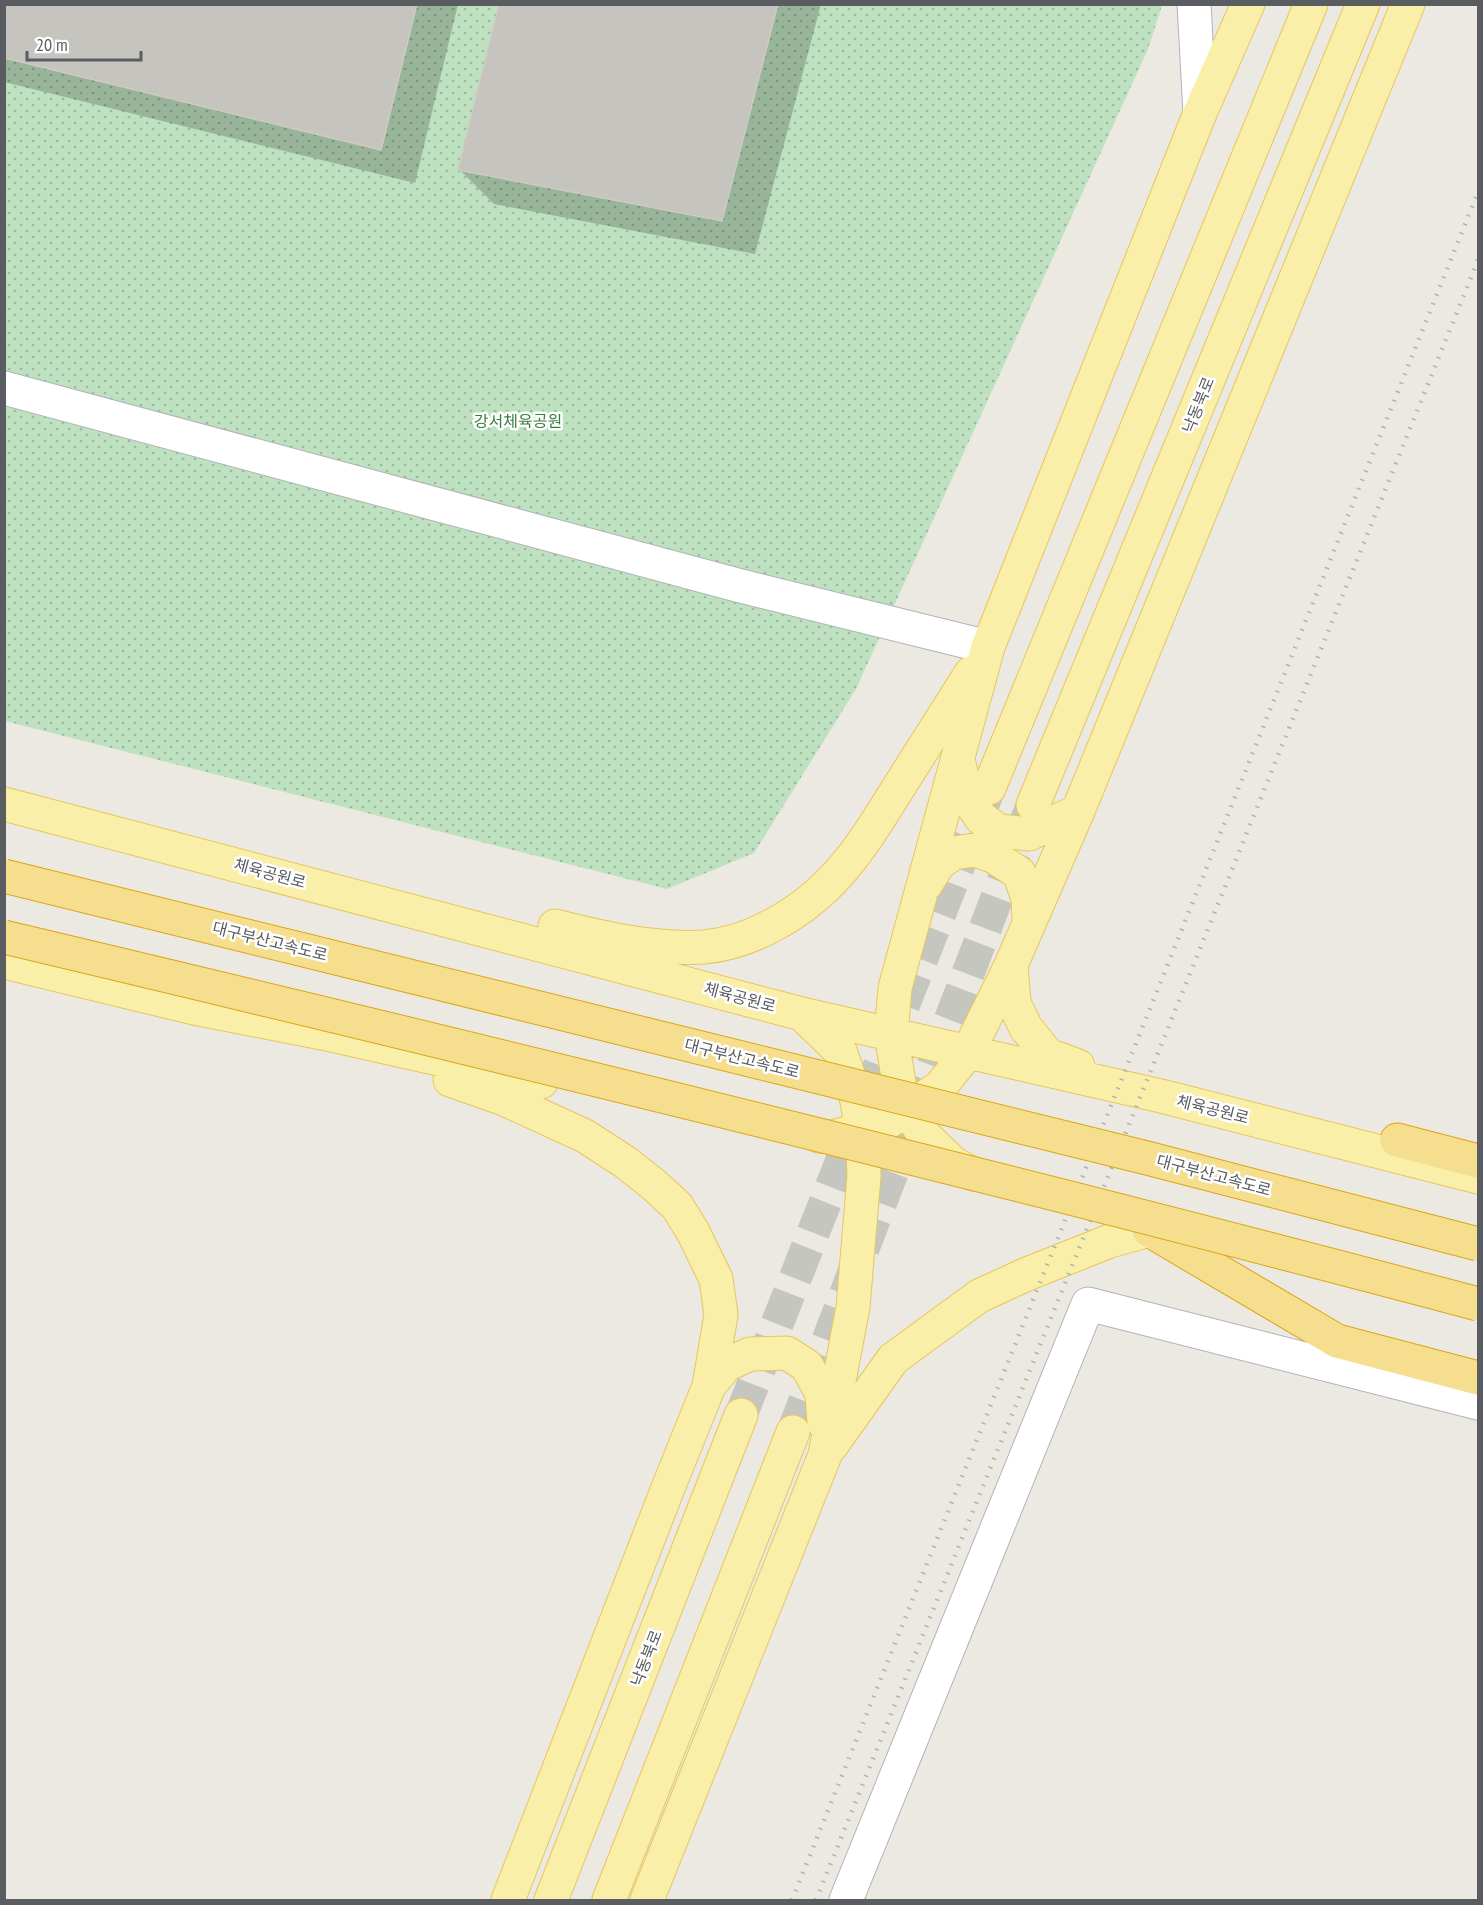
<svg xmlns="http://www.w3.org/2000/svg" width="1483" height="1905" viewBox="0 0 1483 1905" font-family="'PT Sans Narrow','Noto Sans KR',sans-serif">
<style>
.grass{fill:url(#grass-dots)}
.shadow{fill:#0003}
.building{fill:#c6c4be;stroke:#cfcbc0;stroke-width:1.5}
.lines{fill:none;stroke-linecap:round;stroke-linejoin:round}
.major-tunnel{stroke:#c6c6c1;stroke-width:33;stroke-dasharray:33 16;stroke-linecap:butt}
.minor-casing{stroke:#b1b3b7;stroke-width:35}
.major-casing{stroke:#e7c65e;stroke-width:35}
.highway-casing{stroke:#dca510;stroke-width:35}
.minor{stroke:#fff;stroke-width:33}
.major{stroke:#f9efa8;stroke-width:33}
.highway{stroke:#f5df8e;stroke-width:33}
.rail{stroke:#b1b2b2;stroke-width:4.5;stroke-dasharray:1.5 8;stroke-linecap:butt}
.highway-bridge-casing{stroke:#dca510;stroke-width:35;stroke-linecap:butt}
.highway-bridge{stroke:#f5df8e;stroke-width:33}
.labels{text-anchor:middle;stroke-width:5;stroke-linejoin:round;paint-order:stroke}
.street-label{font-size:16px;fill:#595c61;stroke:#fff}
.park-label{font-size:16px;fill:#3a7f40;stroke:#fff}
</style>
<defs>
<pattern id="grass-dots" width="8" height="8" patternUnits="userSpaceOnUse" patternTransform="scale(1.5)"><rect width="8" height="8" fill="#bee2c0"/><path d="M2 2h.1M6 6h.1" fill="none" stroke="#9dba9f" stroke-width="1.8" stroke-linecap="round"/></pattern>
</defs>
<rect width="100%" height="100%" fill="#ebe9e1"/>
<path class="grass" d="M4 5H1162L1148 49 856 689 754 853 667 889 5 721Z"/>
<path class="shadow" d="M4 4H458L415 183 4 82Z
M500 4H821L755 254 494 204 460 170Z"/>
<path class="building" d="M4 4H417L381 150 4 58Z
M499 4H778L722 221 458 170Z"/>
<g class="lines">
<path class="major-tunnel" d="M741 1415 989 789
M793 1432 1032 806"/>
<defs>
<path id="minor" d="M1194 4 1200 113
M4 388 737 585 988 647
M846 1900 1088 1304 1478 1403"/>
<path id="major" d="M958 760 967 797 981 818 999 831 1029 834 1078 811
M989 788 1311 4
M4 804 802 1014 1161 1096 1478 1177
M1033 805 1363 4
M926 884 939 863 954 853 974 850 993 856 1019 873 1028 898 1029 920
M555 926C603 938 653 950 704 947 728 945 751 937 773 925 837 891 865 841 902 782 925 746 948 709 971 673
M4 962 194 1008 322 1033 541 1082
M1011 965 1014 1003 1026 1028 1048 1055 1078 1066
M450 1080 504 1099 585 1136 625 1162 653 1184 677 1206 693 1232 716 1279 721 1315 709 1386 668 1488 508 1900
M819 1136 833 1137 888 1122 940 1087 968 1052 1011 965 1078 811 1408 4
M973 1174 953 1163 924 1135 908 1110 900 1089 891 1034 895 988 988 647 1200 113 1248 4
M709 1386 726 1365 750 1354 787 1353 807 1366 822 1394 824 1423
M831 1446 893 1359 979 1296 1027 1274 1110 1241 1149 1230
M551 1900 741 1415
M609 1900 793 1432
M647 1900 825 1455 853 1307 864 1176 862 1129 856 1097 840 1051 802 1014"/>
<path id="highway" d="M1397 1140 1478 1161
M1149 1230 1337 1341 1478 1378"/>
</defs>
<use href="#minor" class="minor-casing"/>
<use href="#major" class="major-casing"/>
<use href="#highway" class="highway-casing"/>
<use href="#minor" class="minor"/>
<use href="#major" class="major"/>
<use href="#highway" class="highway"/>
<path class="rail" d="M792 1900 1478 192
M816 1900 1478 260"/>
<defs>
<path id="highway-bridge" d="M4 876 1147 1158 1478 1244
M4 937C497 1054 989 1174 1478 1304"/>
</defs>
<use href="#highway-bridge" class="highway-bridge-casing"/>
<use href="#highway-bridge" class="highway-bridge"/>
</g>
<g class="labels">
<g class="street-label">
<text transform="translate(1198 405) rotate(-68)" y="6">낙동북로</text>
<text transform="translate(270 873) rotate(15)" y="6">체육공원로</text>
<text transform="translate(270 941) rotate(14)" y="6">대구부산고속도로</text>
<text transform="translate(740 997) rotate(15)" y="6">체육공원로</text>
<text transform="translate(742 1058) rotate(14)" y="6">대구부산고속도로</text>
<text transform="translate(1213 1109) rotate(14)" y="6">체육공원로</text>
<text transform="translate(1214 1175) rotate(15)" y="6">대구부산고속도로</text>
<text transform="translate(646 1658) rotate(-69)" y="6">낙동북로</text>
</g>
<g class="park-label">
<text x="518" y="427">강서체육공원</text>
</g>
</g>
<rect width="1483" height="1905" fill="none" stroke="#595c61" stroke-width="12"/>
<path d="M27 51v9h114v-9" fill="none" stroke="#595c61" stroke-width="3"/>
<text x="36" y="51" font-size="18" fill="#595c61" stroke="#ffffff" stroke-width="4.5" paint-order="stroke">20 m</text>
</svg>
